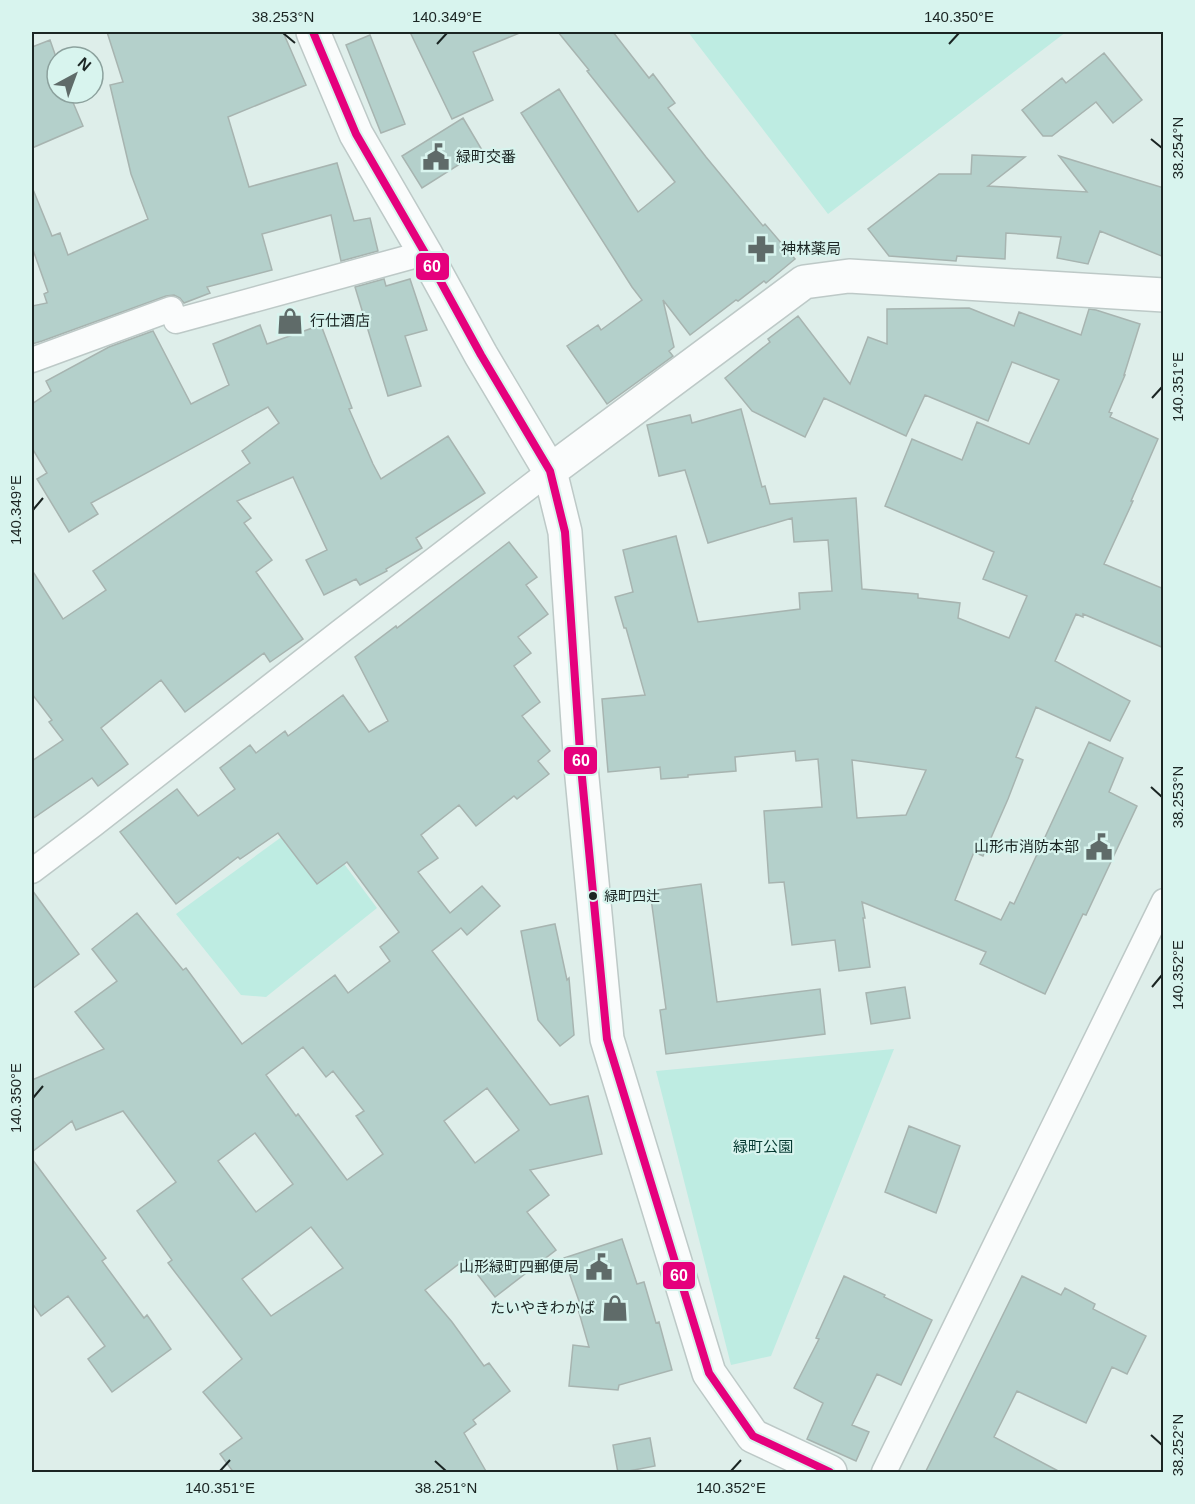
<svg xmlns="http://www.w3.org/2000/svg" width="1195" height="1504" viewBox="0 0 1195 1504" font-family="Helvetica,'Noto Sans JP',sans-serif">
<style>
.green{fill:#beece2}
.building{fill:#b4d0cb;stroke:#a7b4b0;stroke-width:1.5;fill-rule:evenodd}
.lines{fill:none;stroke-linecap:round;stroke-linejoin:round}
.street-casing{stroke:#bdc9c7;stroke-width:27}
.secondary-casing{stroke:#bdc9c7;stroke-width:36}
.street{stroke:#fafcfc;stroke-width:24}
.secondary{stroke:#fafcfc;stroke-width:33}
.bus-1-casing{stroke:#d8f4ee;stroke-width:12}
.bus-1{stroke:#e5007d;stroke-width:8}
.ticks{fill:none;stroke:#1b2523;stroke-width:2}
.bus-dot{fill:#1b2523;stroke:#d8f4ee;stroke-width:2}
.labels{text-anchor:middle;stroke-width:4.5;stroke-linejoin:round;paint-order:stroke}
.bus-label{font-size:14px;fill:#1b2523;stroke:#d8f4ee;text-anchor:start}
.poi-label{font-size:15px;fill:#1b2523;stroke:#d8f4ee;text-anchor:start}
.park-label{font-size:15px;fill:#063a32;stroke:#d8f4ee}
.line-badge{stroke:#d8f4ee;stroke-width:2}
.badge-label{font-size:16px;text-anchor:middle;font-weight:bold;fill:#fff}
.neatline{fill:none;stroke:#1b2523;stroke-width:2}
.ticks-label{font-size:15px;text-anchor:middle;fill:#1b2523}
</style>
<rect width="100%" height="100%" fill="#deeeea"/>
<path class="green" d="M688 32H1066L828 214Z
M309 817 377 908 266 997 241 995 176 914Z
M894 1049 771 1356 731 1365 656 1071Z"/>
<path class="building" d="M107 32H283L306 85 228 117 249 187 337 163 354 221 370 218 378 251 341 261 331 215 262 234 272 270 207 287 210 293 184 303 180 298 174 295 166 296 42 341 32 344V306L47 303 44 294 48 292 32 247V187L52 236 60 233 68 255 148 219 131 174 110 85 123 82Z
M410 32H522L473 52 493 100 452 119Z
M558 32H613L649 78 653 74 675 103 668 108 706 157 763 226 765 224 795 259 766 283 764 281 738 301 736 300 690 335 663 300 674 347 669 351 673 356 607 404 567 346 598 325 601 330 642 300 632 287 521 113 559 89 638 212 675 182 587 71 589 70Z
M370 35 405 124 381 133 346 45Z
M50 40 57 60V93H69L83 126 32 148V47Z
M1104 53 1142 100 1113 123 1096 102 1052 136H1043L1022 110 1062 78 1066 83Z
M463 118 482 150 422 188 402 156Z
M972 155 1025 157 988 186 1087 192 1059 156 1164 188V257L1100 231 1088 264 1057 258 1061 237 1006 233 1005 259 957 256 956 261 889 256 868 229 939 174H971Z
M384 279 386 286 410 279 427 330 405 336 421 386 388 396 355 287Z
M969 308 1014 326 1019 312 1081 335 1089 309 1096 310 1140 324 1124 375H1125L1109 412 1112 413 1110 417 1158 439 1131 501H1133L1104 564 1164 589V648L1083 614V617L1076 614 1055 661 1130 701 1110 741 1036 707 1016 757 1023 760 1008 799 983 856 974 852 955 900 1001 920 1010 902 1014 904 1089 742 1123 758 1109 792 1137 806 1086 915 1083 914 1045 994 980 964 986 952 862 902 865 918H863L870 967 839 971 835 940 792 945 784 882 769 883 764 811 822 807 818 759 796 761 795 751 735 757 736 771 688 775V777L661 779 660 767 608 772 602 699 645 695 626 628H624L615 597 633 592 623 550 676 536 698 622 800 609 799 593 832 591 828 540 794 542 792 518 708 543 685 470 659 476 647 425 690 415 692 423 741 409 762 487 765 486 770 504 856 498 862 589 918 594V598L960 603 958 618 1009 638 1027 596 983 579 994 552 885 506 912 439 962 460 977 422 1029 444 1059 380 1012 362 988 421 925 395 906 436 824 398 805 437 752 411 725 378 770 342 768 339 798 316 850 384 868 337 887 344V309ZM852 760 926 770 906 815 857 818Z
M260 325 267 344 321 325 352 408 349 409 373 464 381 479 448 436 485 493 416 538 422 548 386 569 387 571 360 585 356 579 324 595 306 560 327 550 293 477 237 501 251 518 244 523 272 560 256 572 303 639 270 662 264 653 185 712 161 680 101 728 128 764 98 786 92 778 32 819V761L63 740 49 722 52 720 32 694V570L63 619 106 590 93 571 250 463 242 451 279 423 268 407 91 503 98 514 69 532 37 479 47 473 32 448V404L51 391 46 381 109 347 153 331 191 404 229 385 213 344Z
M509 542 537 577 526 585 548 614 518 637 531 653 514 666 540 702 522 716 550 751 538 761 549 774 517 799 514 796 476 826 459 805 421 835 438 858 418 872 450 913 482 886 500 906 467 935 461 928 432 951 550 1105 588 1096 602 1154 530 1170 549 1195 527 1212 556 1250 495 1297 467 1261 466 1262 464 1260 425 1290 452 1322 484 1366 489 1363 510 1391 473 1420 476 1424 464 1433 487 1473H234L220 1454 242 1438 203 1392 242 1359 168 1263 172 1260 137 1211 176 1182 123 1111 76 1130 72 1121 32 1152V1080L104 1049 75 1012 117 981 92 949 137 913 183 970 186 968 242 1044 335 975 348 993 390 961 380 947 399 932 347 862 317 884 278 833 240 859 238 857 176 904 120 832 177 789 198 816 235 789 220 768 250 745 256 753 285 731 288 736 343 695 369 732 388 721 355 657 396 626 397 628ZM303 1047 326 1077 333 1071 364 1111 356 1116 383 1154 347 1180 298 1114 296 1116 266 1075ZM487 1088 519 1130 475 1163 444 1121ZM255 1133 293 1184 256 1212 218 1161ZM311 1227 343 1268 271 1316 242 1279Z
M701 884 717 1002 820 989 825 1034 666 1054 660 1010 666 1009 650 891Z
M32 890 79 954 32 989Z
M555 924 567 980 569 978 574 1035 560 1046 538 1020 521 931Z
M905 987 910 1018 871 1024 866 993Z
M909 1126 960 1146 936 1213 885 1192Z
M32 1159 106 1258 102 1261 144 1318 147 1315 171 1349 112 1392 88 1359 105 1346 68 1296 41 1316 32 1303Z
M622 1239 637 1284 644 1282 656 1323 659 1322 672 1370 619 1385 618 1390 569 1386 573 1345 589 1347 576 1302 579 1301 564 1258Z
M844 1276 885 1295 884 1297 932 1320 901 1385 877 1374 852 1425 869 1432 856 1461 807 1439 823 1403 794 1388 819 1339 816 1338Z
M1022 1276 1061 1295 1065 1288 1095 1304 1093 1309 1146 1336 1127 1374 1112 1367 1086 1423 1017 1391 994 1437 1062 1473H925Z
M650 1438 655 1466 618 1473 613 1445Z"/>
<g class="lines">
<defs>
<path id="street" d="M176 321 425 253
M32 360 171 309
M32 871 93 825 340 632 550 471
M884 1472 1164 901"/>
<path id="secondary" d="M313 32 356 134 425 253 481 355 550 471 565 532 581 767 607 1039 709 1373 753 1436 830 1472
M550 471 804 282 849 276 1164 295"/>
</defs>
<use href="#street" class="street-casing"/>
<use href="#secondary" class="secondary-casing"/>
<use href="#street" class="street"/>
<use href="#secondary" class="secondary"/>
<defs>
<path id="bus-1" d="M313 32 356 134 425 253 481 355 550 471 565 532 581 767 607 1039 709 1373 753 1436 830 1472"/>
</defs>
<use href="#bus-1" class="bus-1-casing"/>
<use href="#bus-1" class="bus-1"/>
</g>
<path class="ticks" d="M283 33 295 43M437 44 447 33M949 44 959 33M1151 139 1162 148M1152 398 1162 387M33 510 43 498M1151 787 1162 797M1152 987 1162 975M33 1098 43 1086M1151 1435 1162 1445M435 1461 446 1471M220 1471 230 1460M731 1471 741 1460"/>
<defs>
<symbol id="civic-bare" viewBox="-9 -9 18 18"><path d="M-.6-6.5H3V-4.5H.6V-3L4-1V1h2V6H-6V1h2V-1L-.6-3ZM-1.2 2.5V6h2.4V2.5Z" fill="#5f6b69" stroke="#d8f4ee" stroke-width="2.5" paint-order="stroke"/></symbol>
<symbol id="pharmacy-bare" viewBox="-9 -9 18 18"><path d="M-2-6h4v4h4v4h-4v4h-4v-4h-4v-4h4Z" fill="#5f6b69" stroke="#d8f4ee" stroke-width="2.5" paint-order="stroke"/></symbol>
<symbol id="shop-bare" viewBox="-9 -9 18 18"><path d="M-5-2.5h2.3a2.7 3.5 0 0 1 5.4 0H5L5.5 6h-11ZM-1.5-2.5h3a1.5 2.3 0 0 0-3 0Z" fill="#5f6b69" stroke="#d8f4ee" stroke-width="2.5" paint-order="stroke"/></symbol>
</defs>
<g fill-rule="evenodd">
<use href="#civic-bare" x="417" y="138" width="38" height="38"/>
<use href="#pharmacy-bare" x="742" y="230" width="38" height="38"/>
<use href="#shop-bare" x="271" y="302" width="38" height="38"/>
<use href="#civic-bare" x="1080" y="828" width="38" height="38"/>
<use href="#civic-bare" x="580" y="1248" width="38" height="38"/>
<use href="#shop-bare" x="596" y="1289" width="38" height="38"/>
</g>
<circle class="bus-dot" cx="593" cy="896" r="5"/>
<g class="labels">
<g class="bus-label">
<text x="604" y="901">緑町四辻</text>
</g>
<g class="poi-label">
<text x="456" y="162">緑町交番</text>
<text x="781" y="254">神林薬局</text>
<text x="310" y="326">行仕酒店</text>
<text x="1079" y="852" text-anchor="end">山形市消防本部</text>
<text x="579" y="1272" text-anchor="end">山形緑町四郵便局</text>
<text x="595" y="1313" text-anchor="end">たいやきわかば</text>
</g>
<g class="park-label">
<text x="763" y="1152">緑町公園</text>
</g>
</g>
<g class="line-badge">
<rect x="415" y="252" width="35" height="29" rx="6" fill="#e5007d"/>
<rect x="563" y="746" width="35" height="29" rx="6" fill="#e5007d"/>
<rect x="662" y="1261" width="34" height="29" rx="6" fill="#e5007d"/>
</g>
<g class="badge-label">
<text x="432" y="272">60</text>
<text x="581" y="766">60</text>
<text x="679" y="1281">60</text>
</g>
<rect width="1195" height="1504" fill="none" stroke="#d8f4ee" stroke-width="66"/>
<g transform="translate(75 75) rotate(41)"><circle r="28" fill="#d8f4ee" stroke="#8ca19d" stroke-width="1.5"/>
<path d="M0-4.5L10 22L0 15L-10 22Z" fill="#5f6b69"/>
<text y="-9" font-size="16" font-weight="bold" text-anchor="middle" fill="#1b2523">N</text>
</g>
<rect x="33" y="33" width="1129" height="1438" class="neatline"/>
<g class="ticks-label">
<text x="283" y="22">38.253°N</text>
<text x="447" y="22">140.349°E</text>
<text x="959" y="22">140.350°E</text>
<text transform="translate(1178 148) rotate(-90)" y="5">38.254°N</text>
<text transform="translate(1178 387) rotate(-90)" y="5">140.351°E</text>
<text transform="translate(16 510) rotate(-90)" y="5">140.349°E</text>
<text transform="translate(1178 797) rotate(-90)" y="5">38.253°N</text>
<text transform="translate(1178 975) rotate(-90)" y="5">140.352°E</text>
<text transform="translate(16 1098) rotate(-90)" y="5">140.350°E</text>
<text transform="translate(1178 1445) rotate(-90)" y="5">38.252°N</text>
<text x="220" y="1493">140.351°E</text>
<text x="446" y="1493">38.251°N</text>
<text x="731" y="1493">140.352°E</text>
</g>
</svg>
